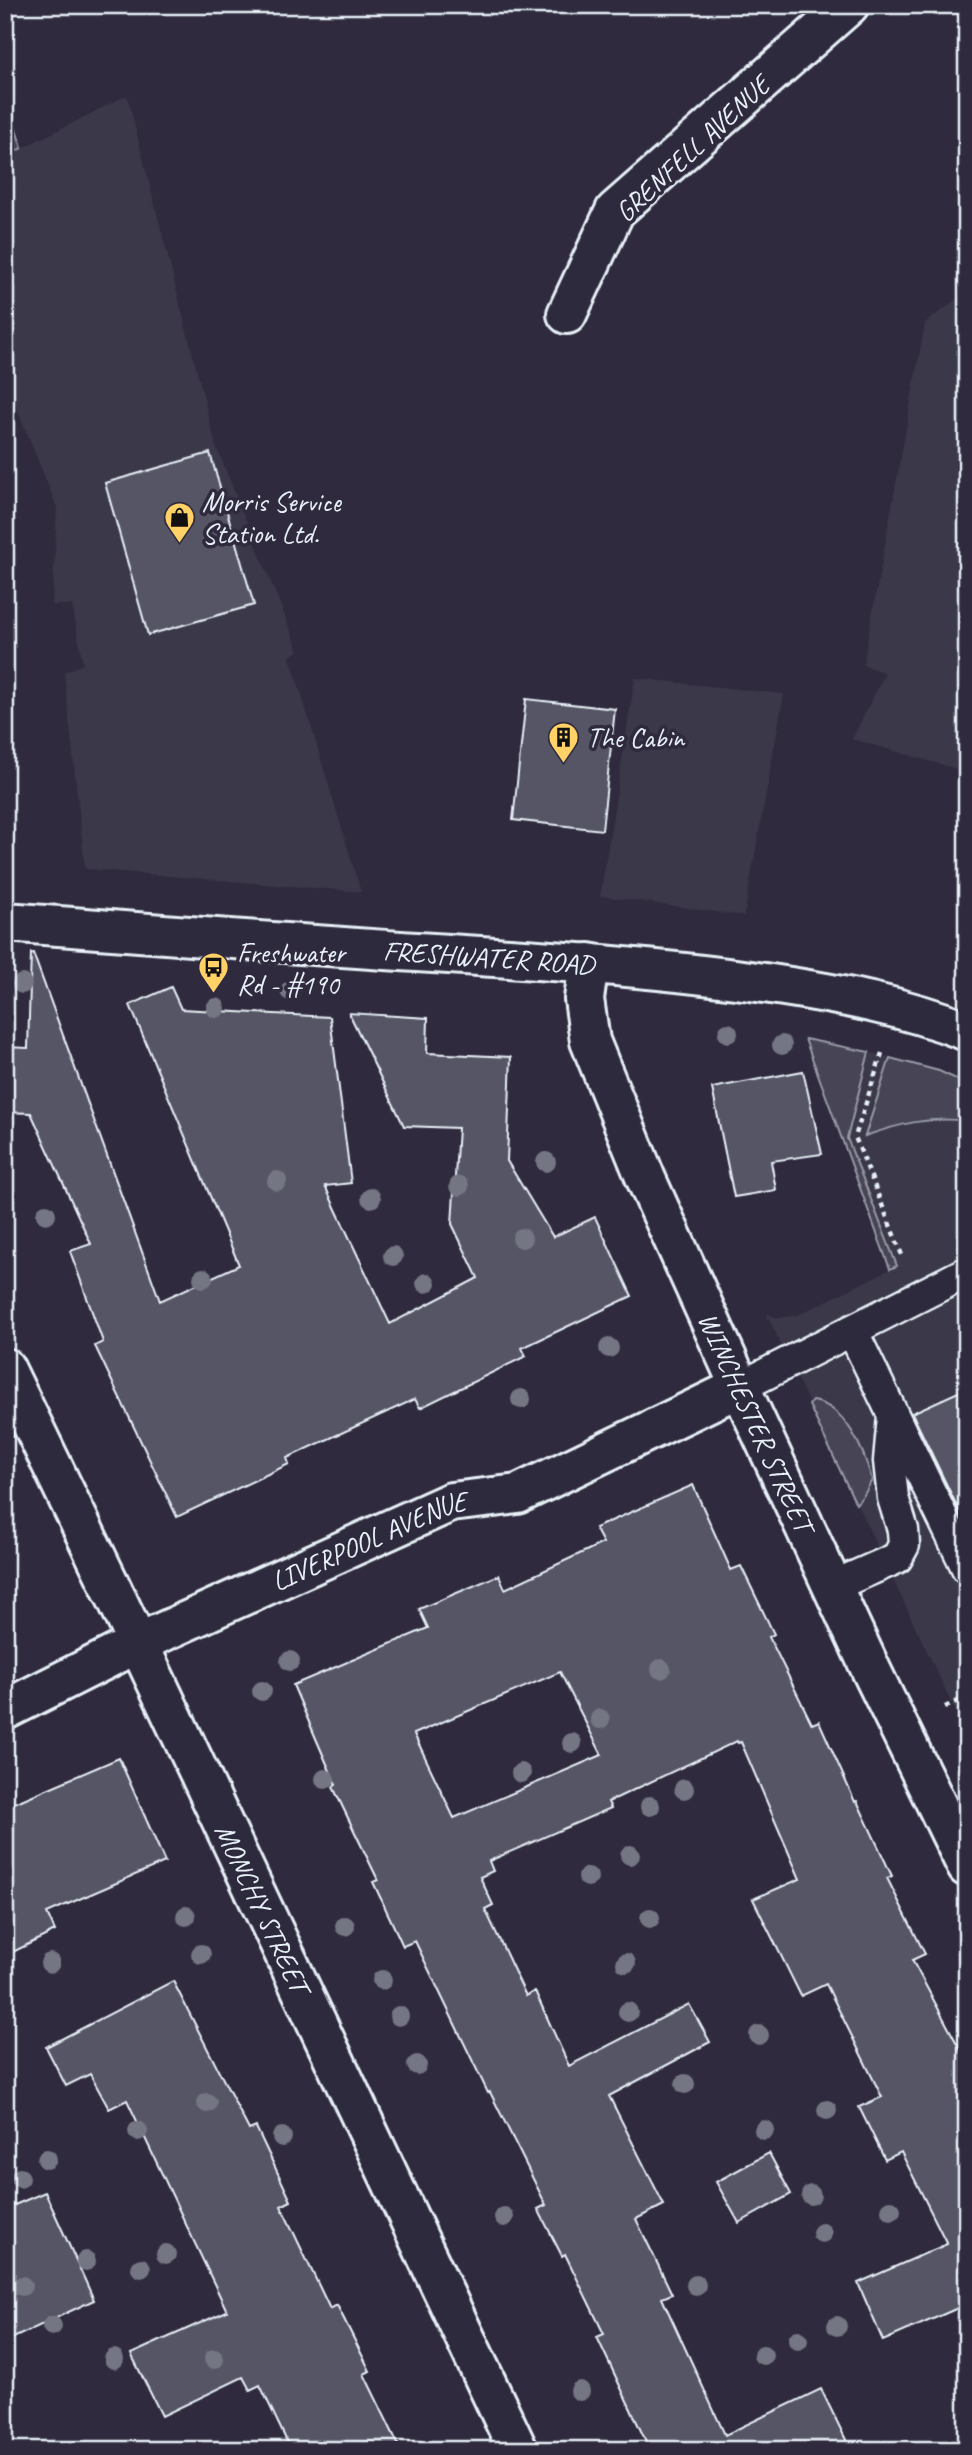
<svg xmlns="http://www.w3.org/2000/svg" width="972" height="2455" viewBox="0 0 972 2455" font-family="Caveat,sans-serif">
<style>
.built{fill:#3b3749}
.green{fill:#464455;stroke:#979aa6;stroke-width:2}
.building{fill:#575565;stroke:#e8f1f8;stroke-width:2;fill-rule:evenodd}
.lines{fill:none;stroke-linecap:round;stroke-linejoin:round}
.service-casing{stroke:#e8f1f8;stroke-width:35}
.minor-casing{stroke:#e8f1f8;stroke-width:44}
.secondary-casing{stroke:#e8f1f8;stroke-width:44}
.path{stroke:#e8f1f8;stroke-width:4.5;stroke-dasharray:5 5;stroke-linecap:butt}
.service{stroke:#2f2a3d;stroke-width:30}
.minor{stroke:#2f2a3d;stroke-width:38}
.secondary{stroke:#2f2a3d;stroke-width:38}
.tree{fill:#757684}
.labels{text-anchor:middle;stroke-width:7;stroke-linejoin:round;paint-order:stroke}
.street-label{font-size:28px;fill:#e8f1f8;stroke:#2f2a3d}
.poi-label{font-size:28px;fill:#e8f1f8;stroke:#2f2a3d;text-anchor:start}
</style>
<rect width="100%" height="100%" fill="#2f2a3d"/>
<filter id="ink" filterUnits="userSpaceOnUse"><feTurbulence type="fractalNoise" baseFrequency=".0143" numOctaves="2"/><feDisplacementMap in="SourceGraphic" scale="14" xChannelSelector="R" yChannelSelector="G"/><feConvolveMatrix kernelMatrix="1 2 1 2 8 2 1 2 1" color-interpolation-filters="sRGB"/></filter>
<g filter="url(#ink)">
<path class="built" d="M127 95 216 446 299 651 290 656 361 892 85 869 64 672 83 664 72 605H52L57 508 5 379V157Z
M967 291V772L852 739 885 673 863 665 925 323Z
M635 678 784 694 744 916 600 896Z
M805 1039 869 1052 939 1071 967 1084V1721L961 1723 766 1313 778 1318 798 1315 890 1269Z"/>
<path class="green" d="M5 97 22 148 5 157Z
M805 1039 869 1052 847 1138 897 1266 890 1269Z
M890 1058 939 1071 967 1084V1121C930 1116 899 1124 865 1136Z
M812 1401C846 1405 864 1451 872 1480L864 1495 856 1504 809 1405Z"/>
<path class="building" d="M210 453 254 605 148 635 105 483Z
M526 699 615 709 602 830 513 820Z
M31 953H33L160 1301 239 1265 130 1005 171 987 181 1009 330 1017 351 1183 325 1186 390 1324 478 1278 452 1224 458 1128 404 1126 349 1013 428 1018 427 1053 511 1057 507 1161 553 1237 595 1217 632 1296 522 1348 526 1356 420 1408 415 1399 287 1458 289 1464 177 1517 95 1346 103 1342 70 1251 91 1244 31 1113 5 1112V1047L28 1048Z
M803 1071 822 1154 771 1161 776 1190 734 1197 712 1088Z
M967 1388V1527L912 1413Z
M693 1485 731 1570 741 1566 774 1634 769 1637 812 1724 819 1721 855 1802 857 1801 892 1876 887 1878 925 1954 912 1960 967 2062V2304L883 2341 858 2283 947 2244 901 2152 885 2160 859 2107 882 2097 826 1984 801 1996 753 1899 800 1879 741 1742 738 1743 737 1741 608 1802 611 1808 489 1861 493 1871 480 1877 493 1905 485 1909 526 1996 535 1991 569 2066 689 2004 710 2042 609 2096 664 2205 636 2219 672 2294 662 2298 725 2435 821 2389 851 2450H650L597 2337 604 2334 565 2254 562 2256 538 2209 546 2205 490 2092 488 2093 415 1941 403 1946 373 1882 378 1880 333 1787 336 1785 293 1685 428 1628 419 1609 499 1575 505 1589 603 1543 595 1528ZM560 1672 602 1755 454 1818 414 1734Z
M119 1758 165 1862 47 1913 55 1931 5 1956V1807Z
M173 1981 249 2130 256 2127 291 2201 281 2206 330 2309 337 2305 370 2371 364 2374 401 2450H291L260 2385 250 2390 243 2377 162 2416 131 2354 227 2311 127 2100 109 2109 90 2074 66 2086 46 2047Z
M769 2153 791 2194 739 2223 716 2182Z
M45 2192 94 2300 5 2342V2209Z"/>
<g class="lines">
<defs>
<path id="service" d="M852 1330 967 1568
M740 1387 967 1272
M833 1586 897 1558 904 1545 903 1530 893 1498 889 1461 893 1416"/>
<g id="minor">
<path d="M567 314 615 211 849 5"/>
<path id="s1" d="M589 963 584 999 590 1041 646 1179 740 1387 872 1672 967 1867"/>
<path id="s2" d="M5 1368 138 1643 518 2450"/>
<path id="s3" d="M5 1710 138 1643 451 1502 518 1494 740 1387"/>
</g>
<g id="secondary">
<path id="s4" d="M5 922C153 933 301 945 449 954 557 961 664 968 771 984 837 994 904 1006 967 1031"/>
</g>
</defs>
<use href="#service" class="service-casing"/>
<use href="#minor" class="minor-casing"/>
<use href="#secondary" class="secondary-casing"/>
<path class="path" d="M882 1053 855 1137 902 1255
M945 1707 967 1697"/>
<use href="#service" class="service"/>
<use href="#minor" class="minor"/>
<use href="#secondary" class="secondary"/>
</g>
<g class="tree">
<circle cx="22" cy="984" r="10"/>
<circle cx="290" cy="991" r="10"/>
<circle cx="216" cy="1008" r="10"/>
<circle cx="728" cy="1033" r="10"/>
<circle cx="782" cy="1045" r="10"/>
<circle cx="546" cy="1162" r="10"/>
<circle cx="277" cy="1181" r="10"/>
<circle cx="459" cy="1186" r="10"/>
<circle cx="371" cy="1198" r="10"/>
<circle cx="46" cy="1214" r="10"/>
<circle cx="522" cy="1238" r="10"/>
<circle cx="393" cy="1256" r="10"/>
<circle cx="203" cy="1278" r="10"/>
<circle cx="426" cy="1283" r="10"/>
<circle cx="609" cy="1348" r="10"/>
<circle cx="521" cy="1399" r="10"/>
<circle cx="290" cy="1661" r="10"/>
<circle cx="661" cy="1669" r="10"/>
<circle cx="262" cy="1691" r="10"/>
<circle cx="600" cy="1719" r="10"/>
<circle cx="572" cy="1743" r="10"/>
<circle cx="521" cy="1773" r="10"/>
<circle cx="325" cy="1779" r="10"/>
<circle cx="684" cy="1789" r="10"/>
<circle cx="650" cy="1806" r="10"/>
<circle cx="630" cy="1855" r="10"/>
<circle cx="588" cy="1877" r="10"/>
<circle cx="186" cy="1916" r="10"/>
<circle cx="650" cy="1918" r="10"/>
<circle cx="345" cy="1926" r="10"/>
<circle cx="201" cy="1954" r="10"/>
<circle cx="50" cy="1963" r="10"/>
<circle cx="626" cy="1963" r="10"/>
<circle cx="382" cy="1980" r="10"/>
<circle cx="628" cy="2012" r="10"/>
<circle cx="399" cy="2016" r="10"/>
<circle cx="759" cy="2035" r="10"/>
<circle cx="417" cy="2065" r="10"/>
<circle cx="685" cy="2084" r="10"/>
<circle cx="207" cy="2103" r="10"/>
<circle cx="827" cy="2110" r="10"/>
<circle cx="764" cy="2130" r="10"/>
<circle cx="138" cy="2131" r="10"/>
<circle cx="282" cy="2137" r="10"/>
<circle cx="47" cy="2159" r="10"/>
<circle cx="20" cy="2178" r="10"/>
<circle cx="811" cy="2195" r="10"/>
<circle cx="891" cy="2210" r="10"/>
<circle cx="504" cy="2217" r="10"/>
<circle cx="822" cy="2233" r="10"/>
<circle cx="166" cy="2254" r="10"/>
<circle cx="86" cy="2261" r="10"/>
<circle cx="141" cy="2268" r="10"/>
<circle cx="696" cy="2285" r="10"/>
<circle cx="22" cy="2286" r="10"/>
<circle cx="52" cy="2326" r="10"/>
<circle cx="837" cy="2326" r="10"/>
<circle cx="798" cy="2340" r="10"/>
<circle cx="763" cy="2355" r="10"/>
<circle cx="114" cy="2359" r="10"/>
<circle cx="214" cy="2359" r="10"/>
<circle cx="580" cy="2391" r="10"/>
</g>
</g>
<defs>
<symbol id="shop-pin" viewBox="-11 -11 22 30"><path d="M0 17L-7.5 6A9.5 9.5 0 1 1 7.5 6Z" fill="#ffd166" stroke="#2f2a3d"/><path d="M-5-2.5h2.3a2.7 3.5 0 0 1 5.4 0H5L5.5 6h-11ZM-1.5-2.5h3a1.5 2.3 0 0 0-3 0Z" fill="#111"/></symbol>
<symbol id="building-pin" viewBox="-11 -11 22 30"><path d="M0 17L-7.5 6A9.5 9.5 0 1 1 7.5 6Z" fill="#ffd166" stroke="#2f2a3d"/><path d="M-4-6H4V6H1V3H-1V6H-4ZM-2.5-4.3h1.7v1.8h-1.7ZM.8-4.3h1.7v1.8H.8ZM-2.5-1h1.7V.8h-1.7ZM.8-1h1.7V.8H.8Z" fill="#111"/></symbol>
<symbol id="bus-pin" viewBox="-11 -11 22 30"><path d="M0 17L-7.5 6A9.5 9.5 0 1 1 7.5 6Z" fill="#ffd166" stroke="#2f2a3d"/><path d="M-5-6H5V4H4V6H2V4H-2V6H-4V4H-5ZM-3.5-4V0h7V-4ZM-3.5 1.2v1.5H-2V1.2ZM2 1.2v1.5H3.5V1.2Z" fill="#111"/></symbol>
</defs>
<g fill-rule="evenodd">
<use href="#shop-pin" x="162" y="500" width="35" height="47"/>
<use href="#building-pin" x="546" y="720" width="35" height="47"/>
<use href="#bus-pin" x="196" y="950" width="35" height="47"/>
</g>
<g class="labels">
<g class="street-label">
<text transform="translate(692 148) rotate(-43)" y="10">GRENFELL AVENUE</text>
<text dy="10" stroke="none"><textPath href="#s4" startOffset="485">FRESHWATER ROAD</textPath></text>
<text dy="10" stroke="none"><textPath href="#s1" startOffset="494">WINCHESTER STREET</textPath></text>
<text dy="10" stroke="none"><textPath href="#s3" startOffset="402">LIVERPOOL AVENUE</textPath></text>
<text dy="10" stroke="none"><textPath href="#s2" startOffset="598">MONCHY STREET</textPath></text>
</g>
<g class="poi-label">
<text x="202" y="511">Morris Service<tspan x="202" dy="32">Station Ltd.</tspan></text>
<text x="587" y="747">The Cabin</text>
<text x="237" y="962">Freshwater<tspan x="237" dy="32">Rd - #190</tspan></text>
</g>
</g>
<rect width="972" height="2455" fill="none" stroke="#2f2a3d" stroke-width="28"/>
<rect x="14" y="14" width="944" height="2427" fill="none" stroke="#e8f1f8" stroke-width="2.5" filter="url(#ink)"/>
</svg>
